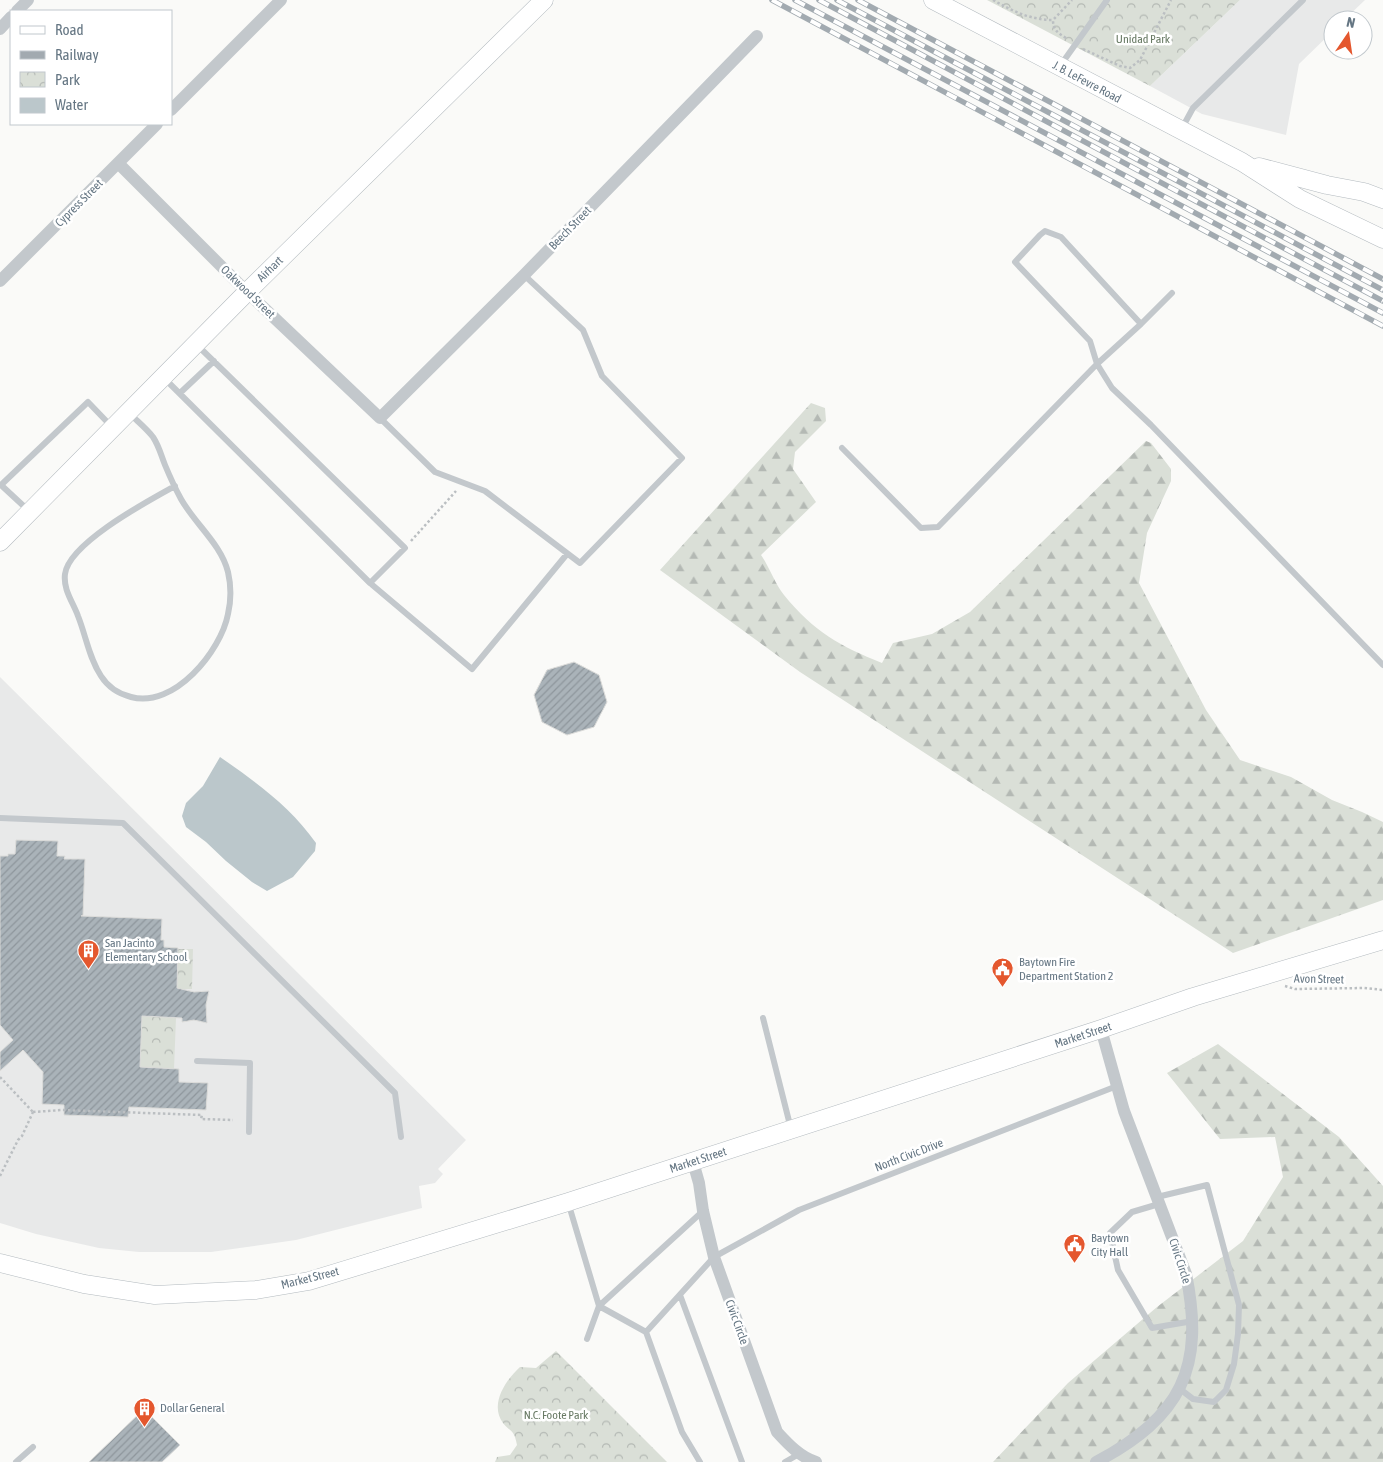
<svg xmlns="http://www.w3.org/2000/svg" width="1383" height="1462" viewBox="0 0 1383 1462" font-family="'Asap Condensed',sans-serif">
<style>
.built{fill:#e8e9e9}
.forest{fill:url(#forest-firs)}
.park{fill:url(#park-crowns)}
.water{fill:#bbc7cb}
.building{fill:url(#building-hatch);stroke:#dcdcda}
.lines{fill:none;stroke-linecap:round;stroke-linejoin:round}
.secondary-casing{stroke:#b3babf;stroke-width:19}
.path{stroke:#bbbfc2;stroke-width:2.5;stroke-dasharray:2.5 2.5;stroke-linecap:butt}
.lane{stroke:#c3c8cc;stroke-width:6}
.street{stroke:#c3c8cc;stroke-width:12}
.secondary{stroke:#fff;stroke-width:18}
.rail-casing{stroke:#a2aab0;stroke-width:5.5}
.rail{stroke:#fff;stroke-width:4;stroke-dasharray:11;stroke-linecap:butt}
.labels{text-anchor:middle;stroke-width:5;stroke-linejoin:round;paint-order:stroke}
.park-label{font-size:12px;fill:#687a64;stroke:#fff}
.street-label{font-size:12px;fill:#657683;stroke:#fff}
.poi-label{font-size:12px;fill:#657683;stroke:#fff;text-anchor:start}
</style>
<defs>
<pattern id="forest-firs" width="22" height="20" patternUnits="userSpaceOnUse" patternTransform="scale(1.25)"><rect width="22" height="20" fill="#dadfd7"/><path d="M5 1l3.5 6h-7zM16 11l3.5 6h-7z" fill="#b4b9b4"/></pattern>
<pattern id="park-crowns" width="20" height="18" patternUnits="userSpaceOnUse" patternTransform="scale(1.25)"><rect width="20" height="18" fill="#dadfd7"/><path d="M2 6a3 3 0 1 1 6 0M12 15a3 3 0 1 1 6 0" fill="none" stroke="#b4b9b4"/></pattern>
<pattern id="building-hatch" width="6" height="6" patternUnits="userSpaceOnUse" patternTransform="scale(1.25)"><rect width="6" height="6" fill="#aab3b9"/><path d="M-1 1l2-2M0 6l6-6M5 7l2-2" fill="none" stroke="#8e969c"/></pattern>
</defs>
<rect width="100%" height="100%" fill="#fafaf8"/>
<path class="built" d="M1240 0H1365L1344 20H1333V31L1299 64 1286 135 1202 114 1150 86Z
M0 677 466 1140 438 1169 443 1174 435 1183 419 1186 422 1208 296 1240 211 1252H139L99 1248 36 1234 0 1223Z"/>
<path class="forest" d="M811 403 825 408 826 421 795 452 793 469 816 502 761 555C770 568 775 584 784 595 814 632 840 646 882 663L893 643 932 634 970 612 1146 441 1151 443 1171 469V481L1147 533 1139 583 1206 710 1240 760 1291 777 1332 800 1362 812 1383 822V900L1233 953 800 672 660 570Z
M1218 1044 1339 1137 1383 1186V1462H993L1068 1383 1157 1307 1243 1241 1283 1177 1275 1137 1220 1139 1167 1073Z"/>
<path class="park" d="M987 0H1240L1150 86Z
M178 949H193L192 989H177Z
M142 1016 176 1018 174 1069 140 1067Z
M556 1351 667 1462H495L497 1457 510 1455 517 1445C514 1429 511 1433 503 1423 489 1404 506 1380 520 1367L536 1368Z"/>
<path class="water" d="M220 757C256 782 291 807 316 843L315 851 293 877 267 891 252 882 226 861 206 842 186 827 182 816 186 803 203 786Z"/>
<path class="building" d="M574 662 599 675 607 702 594 727 567 735 542 722 534 695 547 670Z
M16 840 58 841 57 856H65L64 859H85L83 915 81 916 162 919 161 940H164V947L178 948 177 988 194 992 209 991 206 1005 207 1023 194 1020 182 1022V1018L142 1016 140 1067 179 1069V1082L208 1083 206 1110 129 1107 128 1117 64 1115V1105L42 1104 43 1072 23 1050 0 1071V1052L13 1040 0 1025V856H8V854H15Z
M144 1409 180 1445 162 1462H89Z"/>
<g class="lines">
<defs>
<path id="secondary" d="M933 0 1242 162 1300 199 1383 239
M1259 167 1327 185 1364 192 1383 199
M0 542 247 292 544 0
M0 1263 84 1284 155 1295 256 1290 309 1281 568 1202 1101 1029 1193 997 1383 940"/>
</defs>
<use href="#secondary" class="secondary-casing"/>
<path class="path" d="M993 0C1012 11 1031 20 1053 20
M1066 38C1058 33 1053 30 1053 20L1072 0
M1083 49 1120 66 1130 68 1140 60 1171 0
M411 541 456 491
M1285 986 1295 989 1364 988 1383 990
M0 1077 33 1112
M33 1112 62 1110 202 1115 201 1119 233 1120
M0 1176 18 1140 22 1136 33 1112"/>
<path class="lane" d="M1060 66 1107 0
M1181 130 1193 108 1303 0
M1172 293 1141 324 1061 237 1045 231 1040 235 1015 262 1090 341 1097 364 1112 388 1151 425 1383 665
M164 378 370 583 405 548 196 344
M180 393 214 361
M129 413C137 421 146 428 153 437 159 446 161 455 165 465 170 477 175 488 181 499 195 524 221 544 228 572 231 585 231 601 228 614 221 651 174 709 131 697 119 694 108 687 101 676 89 658 86 636 78 616 73 602 63 590 65 574 69 543 148 501 175 486
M380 418 435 472 485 491 580 563 682 458 602 376 583 330 524 275
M842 448 921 528 938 527 1097 364 1141 324
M29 511 1 485 88 402 112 427
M370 583 472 669 567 554
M0 818 123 823 395 1093 401 1137
M763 1018 791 1129
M197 1061 250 1063 249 1132
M1157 1197 1207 1185 1239 1305 1238 1334 1234 1364 1226 1390 1214 1402 1193 1399 1180 1389
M568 1202 599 1306 646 1332 682 1432 700 1462
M1159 1204 1132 1212 1110 1233 1118 1270 1152 1328 1193 1321
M680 1295 742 1462
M646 1332 714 1257 799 1210 1117 1086
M587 1339 599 1306 703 1211
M16 1462 33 1447
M785 1462 799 1454"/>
<path class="street" d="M17 11 28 0
M0 29 11 17
M171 110 281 0
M118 163 247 292 380 418 524 275 757 36
M0 281 157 124
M693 1162 699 1183 703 1211 714 1257 777 1432C788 1444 800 1457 816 1462
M1096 1462C1182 1417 1205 1367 1186 1274L1124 1111 1101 1029"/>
<use href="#secondary" class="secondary"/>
<defs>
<path id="rail" d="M772 0 1383 326
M795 0 1383 313
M819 0 1383 301
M837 0 1383 290
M858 0 1383 279"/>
</defs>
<use href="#rail" class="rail-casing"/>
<use href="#rail" class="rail"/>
</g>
<defs>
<symbol id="building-pin" viewBox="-11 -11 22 30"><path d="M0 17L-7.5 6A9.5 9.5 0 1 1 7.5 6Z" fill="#e4572e" stroke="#fff"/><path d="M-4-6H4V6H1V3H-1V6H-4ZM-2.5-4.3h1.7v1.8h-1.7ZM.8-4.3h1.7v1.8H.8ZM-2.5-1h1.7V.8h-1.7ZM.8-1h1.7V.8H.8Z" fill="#fff"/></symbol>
<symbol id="civic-pin" viewBox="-11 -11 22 30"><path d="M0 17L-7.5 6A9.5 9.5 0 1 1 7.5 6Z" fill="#e4572e" stroke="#fff"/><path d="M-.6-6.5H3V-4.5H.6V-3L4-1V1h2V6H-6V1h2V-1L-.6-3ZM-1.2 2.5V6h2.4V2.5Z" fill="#fff"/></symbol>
</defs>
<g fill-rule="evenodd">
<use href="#building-pin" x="76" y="938" width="25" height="34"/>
<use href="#civic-pin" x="990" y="956" width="25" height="34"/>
<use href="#civic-pin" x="1062" y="1232" width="25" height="34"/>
<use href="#building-pin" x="132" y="1396" width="25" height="34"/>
</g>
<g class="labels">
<g class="park-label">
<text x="1143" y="43">Unidad Park</text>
<text x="556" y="1419">N.C. Foote Park</text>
</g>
<g class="street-label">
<text transform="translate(1087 82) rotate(28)" y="4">J. B. LeFevre Road</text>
<text transform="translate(79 203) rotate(-45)" y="4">Cypress Street</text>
<text transform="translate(570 228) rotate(-46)" y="4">Beech Street</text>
<text transform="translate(270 269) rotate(-44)" y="4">Airhart</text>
<text transform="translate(248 292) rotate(44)" y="4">Oakwood Street</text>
<text transform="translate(1319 979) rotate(1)" y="4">Avon Street</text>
<text transform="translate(1083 1035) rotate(-18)" y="4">Market Street</text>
<text transform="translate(909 1155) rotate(-21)" y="4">North Civic Drive</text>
<text transform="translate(698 1160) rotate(-18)" y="4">Market Street</text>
<text transform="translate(1180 1261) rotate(72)" y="4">Civic Circle</text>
<text transform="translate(310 1278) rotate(-14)" y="4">Market Street</text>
<text transform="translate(737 1322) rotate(70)" y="4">Civic Circle</text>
</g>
<g class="poi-label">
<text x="105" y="947">San Jacinto<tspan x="105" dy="14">Elementary School</tspan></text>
<text x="1019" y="966">Baytown Fire<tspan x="1019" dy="14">Department Station 2</tspan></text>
<text x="1091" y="1242">Baytown<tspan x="1091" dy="14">City Hall</tspan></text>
<text x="160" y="1412">Dollar General</text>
</g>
</g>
<rect x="10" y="10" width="162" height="115" fill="#ffffff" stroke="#c1c8cd"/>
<rect x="20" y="26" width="25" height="8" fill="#ffffff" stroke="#c1c8cd"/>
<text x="55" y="35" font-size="15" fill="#657683">Road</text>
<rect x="20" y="51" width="25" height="8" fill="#a2aab0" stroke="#c1c8cd"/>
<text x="55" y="60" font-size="15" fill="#657683">Railway</text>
<rect x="20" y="72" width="25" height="15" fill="url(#park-crowns)" stroke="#c1c8cd"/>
<text x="55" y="85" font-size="15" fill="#657683">Park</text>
<rect x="20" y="98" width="25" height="15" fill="#bbc7cb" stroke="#c1c8cd"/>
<text x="55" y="110" font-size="15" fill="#657683">Water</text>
<g transform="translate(1348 35) rotate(13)"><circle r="24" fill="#ffffff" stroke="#c1c8cd"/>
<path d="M0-4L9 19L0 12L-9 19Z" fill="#e4572e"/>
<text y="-8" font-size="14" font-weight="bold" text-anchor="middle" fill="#657683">N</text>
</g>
</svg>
